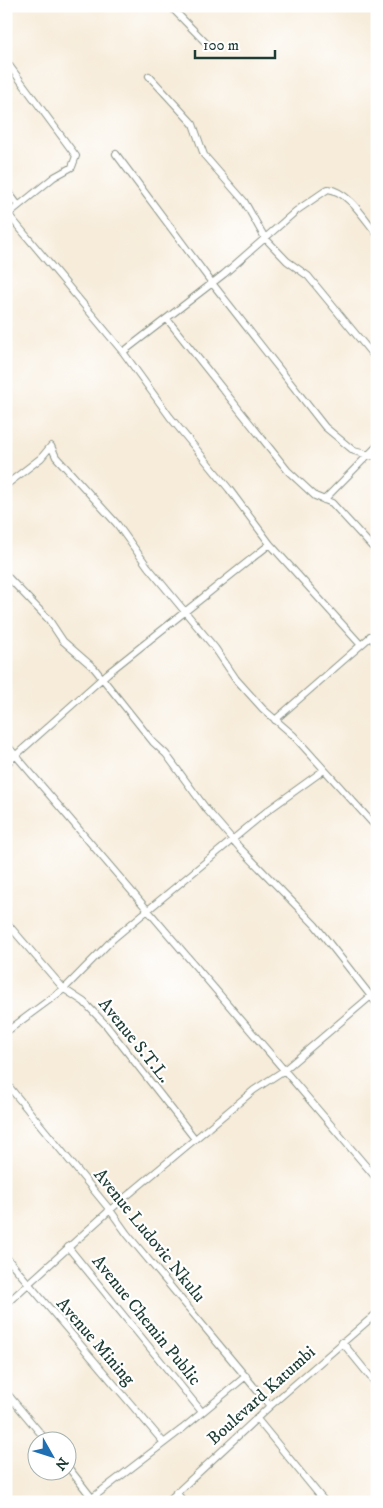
<svg xmlns="http://www.w3.org/2000/svg" width="383" height="1508" viewBox="0 0 383 1508" font-family="'IM FELL DW Pica',serif">
<style>
.lines{fill:none;stroke-linecap:round;stroke-linejoin:round}
.minor-casing{stroke:#8b9487;stroke-width:8}
.minor{stroke:#fff;stroke-width:6}
.labels{text-anchor:middle;stroke-width:4.5;stroke-linejoin:round;paint-order:stroke}
.street-label{font-size:18px;fill:#1f3d34;stroke:#fff}
</style>
<rect width="100%" height="100%" fill="#fff"/>
<filter id="ink" filterUnits="userSpaceOnUse"><feTurbulence type="fractalNoise" baseFrequency=".02" numOctaves="2"/><feDisplacementMap in="SourceGraphic" scale="10" xChannelSelector="R" yChannelSelector="G"/><feConvolveMatrix kernelMatrix="1 2 1 2 8 2 1 2 1" color-interpolation-filters="sRGB"/></filter>
<filter id="wash" filterUnits="userSpaceOnUse"><feTurbulence type="fractalNoise" baseFrequency=".0096" numOctaves="4" result="noise"/><feDisplacementMap in="SourceGraphic" scale="20" xChannelSelector="R" yChannelSelector="G"/><feGaussianBlur stdDeviation="1.12" result="paint"/><feColorMatrix in="noise" values="0 0 0 0 0 0 0 0 0 0 0 0 0 0 0 0 0 1.4 0 .05"/><feComposite in="paint" operator="in"/></filter>
<g filter="url(#wash)">
<rect width="100%" height="100%" fill="#f7ecda"/>
</g>
<g filter="url(#ink)">
<g class="lines">
<defs>
<path id="minor" d="M170 6 208 45
M372 6 377 9
M6 61 76 156 72 167 54 177 6 216
M149 76 193 124 204 155 244 201 265 238 287 261 308 276 377 360
M116 154 212 283 325 427 354 451 377 457
M6 189 18 205
M8 214 123 352 170 417 229 489 270 544 360 644
M167 319 288 471 315 496 332 503 377 552
M123 352 224 274 296 211 328 189C349 192 364 218 377 234
M6 485 41 458 51 446 56 457 117 524 148 567 215 648 236 679 263 709 293 735 377 828
M324 500 377 446
M6 575 49 620 63 641 94 668 153 742 166 754 207 810 239 847 315 925 377 1004
M370 636 377 645
M275 720 377 631
M6 744 377 1179
M6 764 108 673 270 544
M6 922 64 989 84 1002 106 1025 195 1139
M6 1032 64 989 113 939 267 811 324 770
M6 1083 110 1210 127 1234 270 1406
M68 1247 202 1412
M6 1257 164 1443
M6 1304 110 1210 254 1090 283 1071 371 996
M342 1342 377 1385
M6 1392 46 1440
M257 1419 325 1502
M68 1467 92 1498
M176 1492 184 1502
M87 1502 182 1429 246 1376
M167 1502 270 1406 377 1313"/>
</defs>
<use href="#minor" class="minor-casing"/>
<use href="#minor" class="minor"/>
</g>
</g>
<g class="labels">
<g class="street-label">
<text transform="translate(135 1040) rotate(51)" y="6">Avenue S.T.L.</text>
<text transform="translate(150 1235) rotate(51)" y="6">Avenue Ludovic Nkulu</text>
<text transform="translate(147 1320) rotate(51)" y="6">Avenue Chemin Public</text>
<text transform="translate(96 1341) rotate(49)" y="6">Avenue Mining</text>
<text transform="translate(261 1395) rotate(-42)" y="6">Boulevard Katumbi</text>
</g>
</g>
<rect width="383" height="1508" fill="none" stroke="#fff" stroke-width="25"/>
<g transform="translate(52 1456) rotate(129)"><circle r="24" fill="#ffffff" stroke="#a5b1ae"/>
<path d="M0-4L9 19L0 12L-9 19Z" fill="#1f6fb2"/>
<text y="-8" font-size="14" font-weight="bold" text-anchor="middle" fill="#1f3d34">N</text>
</g>
<path d="M195 50v8h80v-8" fill="none" stroke="#1f3d34" stroke-width="2.5"/>
<text x="203" y="50" font-size="15" fill="#1f3d34" stroke="#ffffff" stroke-width="4" paint-order="stroke">100 m</text>
</svg>
